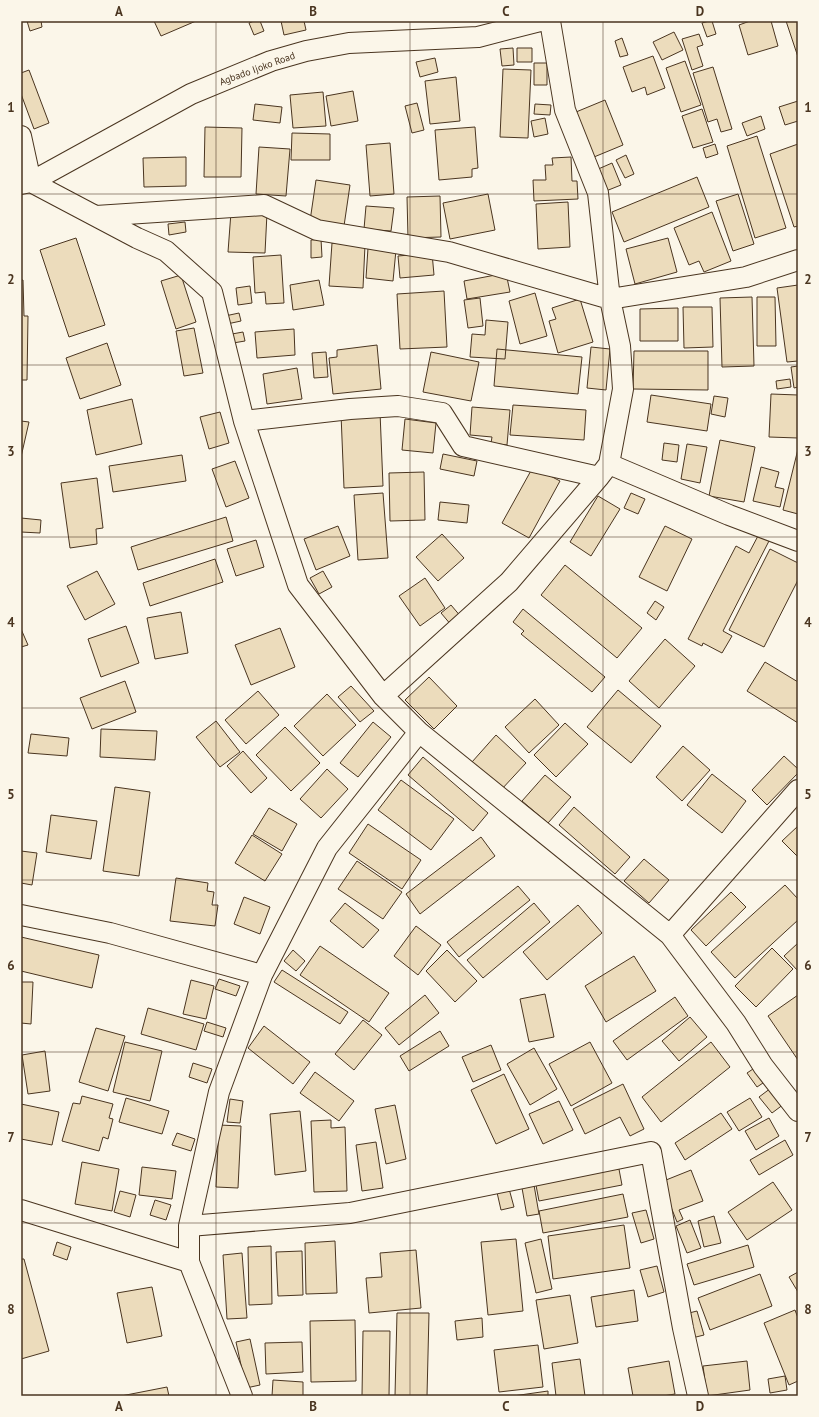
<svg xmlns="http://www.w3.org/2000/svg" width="819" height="1417" viewBox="0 0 819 1417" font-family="'PT Sans',sans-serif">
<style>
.building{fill:#ecdcbc;stroke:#4a3520}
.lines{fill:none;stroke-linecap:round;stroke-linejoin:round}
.street-casing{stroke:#4a3520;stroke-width:22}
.street{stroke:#fbf6e9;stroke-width:20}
.grid{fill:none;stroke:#4a3520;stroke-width:1;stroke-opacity:0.55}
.labels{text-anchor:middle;stroke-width:3;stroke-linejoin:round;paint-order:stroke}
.street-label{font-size:10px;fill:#4a3520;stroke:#fbf6e9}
.neatline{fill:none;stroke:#4a3520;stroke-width:1.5}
.grid-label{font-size:13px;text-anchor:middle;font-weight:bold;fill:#4a3520}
</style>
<rect width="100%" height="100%" fill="#fbf6e9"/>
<path class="building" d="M27 21H41L42 27 30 31Z
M154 21H196L161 36Z
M254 21H260L264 31 254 35 249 23Z
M281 21H304L306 30 284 35Z
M709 21H712L716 34 707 37 702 23Z
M750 21H771L778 46 748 55 739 25Z
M786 21H798V57Z
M674 32 683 50 662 60 653 42Z
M699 34 703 45 697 47 703 66 692 70 682 39Z
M622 38 628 55 620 57 615 41Z
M513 48 514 65 502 66 500 49Z
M517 48H532V62H517Z
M653 56 665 88 647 95 645 87 632 92 623 67Z
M435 58 438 72 420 77 416 62Z
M685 61 701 105 681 112 666 68Z
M534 63H547V85H534Z
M713 67 732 129 721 132 717 119 708 122 693 73Z
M503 69 531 70 528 138 500 137Z
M29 70 49 123 34 129 21 94V73Z
M456 77 460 121 430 124 425 81Z
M353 91 358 121 331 126 326 96Z
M323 92 326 126 293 128 290 95Z
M605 100 623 145 594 157 576 112Z
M798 101V121L785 125 779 107Z
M417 103 424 130 412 133 405 106Z
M255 104 282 107 280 123 253 120Z
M535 104 551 105 550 115 534 114Z
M702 109 713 142 693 148 682 116Z
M761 116 765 129 747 136 742 123Z
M545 118 548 134 534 137 531 121Z
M205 127 242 128 241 177H204Z
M475 127 478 168 472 169V177L439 180 435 130Z
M292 133 330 134V160H291Z
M757 136 786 228 755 238 727 146Z
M390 143 394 194 370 196 366 145Z
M715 144 718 154 706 158 703 148Z
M798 144V226L794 227 770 154Z
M259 147 290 149 286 196 256 194Z
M626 155 634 174 625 178 616 160Z
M186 157V186L144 187 143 158Z
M571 157 572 181H577L578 199 534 201 533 180H546L545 165H553L552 158Z
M612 163 621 185 606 191 596 170Z
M697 177 709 207 624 242 612 212Z
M316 180 350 185 344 226 310 221Z
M488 194 495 230 450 239 443 203Z
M738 194 754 244 733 251 716 201Z
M440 196 441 237 408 238 407 197Z
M568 202 570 247 538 249 536 204Z
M366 206 394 208 391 231 364 229Z
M231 212 267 213 265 253 228 252Z
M712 212 731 261 704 272 699 261 689 265 674 228Z
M185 222 186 232 169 235 168 224Z
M76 238 105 325 69 337 40 250Z
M668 238 677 272 635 284 626 249Z
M321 239 322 257 311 258V240Z
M332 243 365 245 363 288 329 286Z
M368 248 396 250 393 281 366 278Z
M432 253 434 275 400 278 398 256Z
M281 255 284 303 266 304 265 292 255 293 253 257Z
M506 273 510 292 467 299 464 281Z
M181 275 196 322 176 329 161 281Z
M21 280H23L24 316H28L27 380H21Z
M319 280 324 305 293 310 290 285Z
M798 285V361L787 362 777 288Z
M250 286 252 303 238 305 236 288Z
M444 291 447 347 400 349 397 294Z
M535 293 547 336 520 344 509 301Z
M752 297 754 366 722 367 720 298Z
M757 297H775L776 346H757Z
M480 298 483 326 468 328 464 300Z
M580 299 593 342 558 353 549 321 556 319 552 308Z
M683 307H712L713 347 684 348Z
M678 308V341H640V309Z
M239 313 241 321 227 324 225 316Z
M486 320 508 322 505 359 470 357 472 334 485 335Z
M194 328 203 373 184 376 176 331Z
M294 329 295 355 257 358 255 332Z
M243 332 245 341 233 343 232 334Z
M107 343 121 385 80 399 66 358Z
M377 345 381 389 333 394 329 358 337 357V350Z
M591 347 610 349 606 390 587 388Z
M497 349 582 357 578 394 494 386Z
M634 351H708V390L633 389Z
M326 352 328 377 314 378 312 353Z
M431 352 479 362 471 401 423 392Z
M798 366V387L794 388 791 367Z
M297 368 302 399 267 404 263 374Z
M790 379 791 387 777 389 776 381Z
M771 394 798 395V438L769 437Z
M651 395 711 404 707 431 647 422Z
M714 396 728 398 725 417 711 414Z
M132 399 142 444 96 455 87 410Z
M513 405 586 410 584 440 510 435Z
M472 407 510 410 507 445 491 443 492 437 470 435Z
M220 412 229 443 209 449 200 417Z
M380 412 383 486 344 488 341 414Z
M405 419 436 423 433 453 402 450Z
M21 421 29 422 21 457Z
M720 440 755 447 744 502 709 496Z
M664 443 679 445 677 462 662 460Z
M687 444 707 447 700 483 681 479Z
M798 449V514L783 510Z
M443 454 477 461 474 476 440 469Z
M182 455 186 481 113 492 109 466Z
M235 461 249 498 226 507 212 469Z
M533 467 560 481 529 538 502 523Z
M761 467 779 472 775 487 784 489 780 507 753 501Z
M424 472 425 520 390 521 389 473Z
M97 478 103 528 96 529 97 544 70 548 61 483Z
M383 493 388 558 358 560 354 495Z
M631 493 645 499 638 514 624 508Z
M598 496 620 509 591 556 570 542Z
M440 502 469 505 467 523 438 520Z
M226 517 233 541 138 570 131 547Z
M21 518 41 520 40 533 21 532Z
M338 526 350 556 316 570 304 539Z
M665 526 692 539 667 591 639 577Z
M442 534 464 558 438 581 416 557Z
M759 534 770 539 723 631 732 636 722 653 703 643 702 646 688 639 736 546 749 553Z
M256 540 264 567 236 576 227 549Z
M770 549 798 563V580L764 647 729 630Z
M215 559 223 582 150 606 143 583Z
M565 565 642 628 617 658 541 595Z
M97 571 115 604 85 620 67 586Z
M323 571 332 587 319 594 310 578Z
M425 578 445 608 420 626 399 596Z
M655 601 664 607 656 620 647 613Z
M451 605 462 618 452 626 441 613Z
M523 609 605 677 592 692 521 634 524 631 513 622Z
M181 612 188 653 155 659 147 618Z
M126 626 139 663 101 677 88 639Z
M280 628 295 667 251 685 235 645Z
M21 629 28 645 21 647Z
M665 639 695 666 659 708 629 681Z
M765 662 798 682V723L747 691Z
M429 677 457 706 434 729 405 700Z
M125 681 136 712 92 729 80 698Z
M351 686 374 711 360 722 338 697Z
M618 690 661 726 631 763 587 727Z
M258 691 279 715 246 744 225 720Z
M327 694 356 725 323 756 294 726Z
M535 699 559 725 529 753 505 727Z
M216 721 240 752 220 767 196 737Z
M373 722 391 737 358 777 340 763Z
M565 723 588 744 556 777 534 755Z
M285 727 320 763 291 791 256 755Z
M101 729 157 731 155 760 100 757Z
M31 734 69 738 67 756 28 753Z
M496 735 526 763 501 790 472 762Z
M683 746 710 770 682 801 656 777Z
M243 751 267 778 251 793 227 766Z
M784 756 798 769V773L767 805 752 790Z
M423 757 488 813 473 831 408 775Z
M327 769 348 789 321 818 300 799Z
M712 774 746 801 722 833 687 805Z
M545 775 571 797 548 823 522 801Z
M401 780 454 819 431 850 378 810Z
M115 787 150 792 139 876 103 871Z
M574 807 630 857 615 874 559 825Z
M269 808 297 824 282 851 253 834Z
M51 815 97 821 91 859 46 852Z
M368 824 421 860 402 889 349 853Z
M798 826V857L782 841Z
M252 835 282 854 265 881 235 863Z
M481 837 495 856 420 914 406 894Z
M21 851 37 853 32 885 21 883Z
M644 859 669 880 649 903 624 881Z
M357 861 402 892 383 919 338 889Z
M176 878 208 883 207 891 214 892 212 905H218L215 926 170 921Z
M785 885 798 899V920L735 978 711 952Z
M518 886 530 900 459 957 447 942Z
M731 892 746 907 706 946 691 930Z
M244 897 270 907 260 934 234 924Z
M345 903 379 930 363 948 330 921Z
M534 903 550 922 483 978 467 960Z
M578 905 602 933 547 980 523 952Z
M416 926 441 945 418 975 394 956Z
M21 937 99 955 92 988 21 971Z
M798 943V971L784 956Z
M320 946 389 993 369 1022 300 975Z
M772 948 793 969 756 1007 735 986Z
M293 950 305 961 296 971 284 961Z
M447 950 477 981 455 1002 426 971Z
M634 956 656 991 606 1022 585 986Z
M282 970 348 1012 340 1024 274 982Z
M219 979 240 986 236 996 215 989Z
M191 980 214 986 206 1019 183 1014Z
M21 982H33L31 1024 21 1023Z
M545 994 554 1037 529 1042 520 999Z
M425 995 439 1013 399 1045 385 1028Z
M798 995V1060L768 1016Z
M675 997 688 1016 627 1060 613 1041Z
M148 1008 204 1024 196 1050 141 1034Z
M690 1017 707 1037 679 1061 662 1041Z
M363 1020 382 1035 354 1070 335 1054Z
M207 1022 226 1028 223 1037 204 1031Z
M264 1026 310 1062 293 1084 248 1048Z
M96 1028 125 1036 108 1091 79 1082Z
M440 1031 449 1046 409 1071 400 1056Z
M125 1042 162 1051 150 1101 113 1092Z
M590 1042 612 1083 571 1106 549 1064Z
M711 1042 730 1067 661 1122 642 1097Z
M491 1045 501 1070 473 1082 462 1057Z
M534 1048 557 1089 530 1105 507 1064Z
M45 1051 50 1091 28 1094 22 1055Z
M193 1063 212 1069 207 1083 189 1077Z
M756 1067 766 1081 757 1087 747 1073Z
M315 1072 354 1101 339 1121 300 1093Z
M504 1074 529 1129 496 1144 471 1090Z
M623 1084 644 1129 630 1136 620 1117 585 1134 573 1109Z
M771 1088 784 1104 772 1113 759 1097Z
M82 1096 113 1104 109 1118 113 1119 108 1139 103 1137 99 1151 62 1141 73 1103 80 1104Z
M126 1098 169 1111 162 1134 119 1122Z
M750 1098 762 1117 739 1131 727 1112Z
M230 1099 243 1101 240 1123 227 1122Z
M559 1101 573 1130 543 1144 529 1114Z
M21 1104 59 1112 52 1145 21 1139Z
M395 1105 406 1159 386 1164 375 1109Z
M300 1111 306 1171 275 1175 270 1114Z
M721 1113 732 1129 685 1160 675 1143Z
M769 1118 779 1136 756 1150 745 1131Z
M331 1120V1128L345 1127 347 1191 314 1192 311 1121Z
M219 1125 241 1126 238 1188 216 1187Z
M177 1133 195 1139 191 1151 172 1145Z
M785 1140 793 1155 759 1175 750 1160Z
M376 1142 383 1188 362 1191 356 1145Z
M82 1162 119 1169 112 1211 75 1204Z
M618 1164 622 1185 539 1201 535 1180Z
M142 1167 176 1171 172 1199 139 1195Z
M691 1170 703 1201 679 1210 683 1219 677 1222 661 1182Z
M773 1182 792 1210 747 1240 728 1212Z
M508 1185 514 1207 501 1210 496 1188Z
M534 1185 539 1214 527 1216 522 1188Z
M120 1191 136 1195 130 1217 114 1212Z
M623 1194 628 1217 543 1233 539 1211Z
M155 1200 171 1205 166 1220 150 1215Z
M646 1210 654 1239 641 1243 632 1213Z
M714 1216 721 1243 704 1247 698 1221Z
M690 1220 701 1248 687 1253 676 1226Z
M624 1225 630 1268 553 1279 548 1236Z
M516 1239 523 1311 488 1315 481 1242Z
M541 1239 552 1289 536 1293 525 1243Z
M335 1241 337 1293 306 1294 305 1243Z
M57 1242 71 1247 67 1260 53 1255Z
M748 1245 754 1267 694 1285 687 1264Z
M271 1246 272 1304 249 1305 248 1247Z
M416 1250 421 1308 369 1313 366 1278 382 1277 380 1253Z
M302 1251 303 1295 278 1296 276 1252Z
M242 1253 247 1318 227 1319 223 1255Z
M21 1259H24L49 1351 21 1359Z
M657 1266 664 1292 648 1297 640 1270Z
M798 1272V1292L789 1277Z
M760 1274 772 1306 710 1330 698 1298Z
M152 1287 162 1336 127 1343 117 1293Z
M634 1290 638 1321 596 1327 591 1297Z
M570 1295 578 1343 544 1349 536 1300Z
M795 1310 798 1318V1381L789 1385 764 1323Z
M697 1311 704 1335 692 1338 685 1314Z
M397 1313H429L427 1396H395Z
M482 1318 483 1337 457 1340 455 1321Z
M355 1320 356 1381 311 1382 310 1321Z
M363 1331H390L389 1396H362Z
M250 1339 260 1385 246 1388 236 1342Z
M302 1342 303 1372 266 1374 265 1343Z
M538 1345 543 1387 499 1392 494 1350Z
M580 1359 585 1396H556L552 1363Z
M669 1361 675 1394 663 1396H633L628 1368Z
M747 1361 750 1390 707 1396 703 1366Z
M785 1376 787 1390 770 1393 768 1379Z
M273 1380 303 1382V1396H272Z
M167 1387 169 1396H121Z
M548 1391V1396H513Z"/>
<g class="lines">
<defs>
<path id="street" d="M21 136 31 182 137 238 166 251 212 292 244 421 298 585 383 696 419 732 670 935 736 1023 763 1066 798 1111
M21 184 31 182 191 94 271 61 306 51 349 43 478 37 540 21
M96 216 264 205 317 230 449 252 610 299 746 277 798 260
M244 421 350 409 398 406 442 413 463 446 599 477
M609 464 729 515 798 541
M383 696 509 582 599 477 609 464 623 389 620 346 610 299 598 193 565 110 550 21
M21 915 110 933 262 975
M670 935 798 790
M21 1210 189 1262
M189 1226 350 1213 651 1152 683 1328 698 1396
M242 1396 189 1262V1226L219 1092 262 975 327 848 419 732"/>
</defs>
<use href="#street" class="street-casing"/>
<use href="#street" class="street"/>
</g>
<path class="grid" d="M216 21V1396M410 21V1396M603 21V1396M21 194H798M21 365H798M21 537H798M21 708H798M21 880H798M21 1052H798M21 1223H798"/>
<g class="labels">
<g class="street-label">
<text transform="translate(257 68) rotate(-20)" y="4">Agbado Ijoko Road</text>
</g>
</g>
<rect width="819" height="1417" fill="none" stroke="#fbf6e9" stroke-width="44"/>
<rect x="22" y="22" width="775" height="1373" class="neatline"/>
<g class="grid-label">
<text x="119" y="16">A</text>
<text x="313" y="16">B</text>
<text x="506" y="16">C</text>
<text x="700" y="16">D</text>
<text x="11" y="112">1</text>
<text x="808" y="112">1</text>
<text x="11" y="284">2</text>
<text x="808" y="284">2</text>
<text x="11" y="456">3</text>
<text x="808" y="456">3</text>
<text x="11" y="627">4</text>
<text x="808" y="627">4</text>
<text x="11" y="799">5</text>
<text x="808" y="799">5</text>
<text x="11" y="970">6</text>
<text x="808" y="970">6</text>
<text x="11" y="1142">7</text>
<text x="808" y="1142">7</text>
<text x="11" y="1314">8</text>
<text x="808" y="1314">8</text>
<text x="119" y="1411">A</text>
<text x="313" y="1411">B</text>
<text x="506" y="1411">C</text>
<text x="700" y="1411">D</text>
</g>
</svg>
